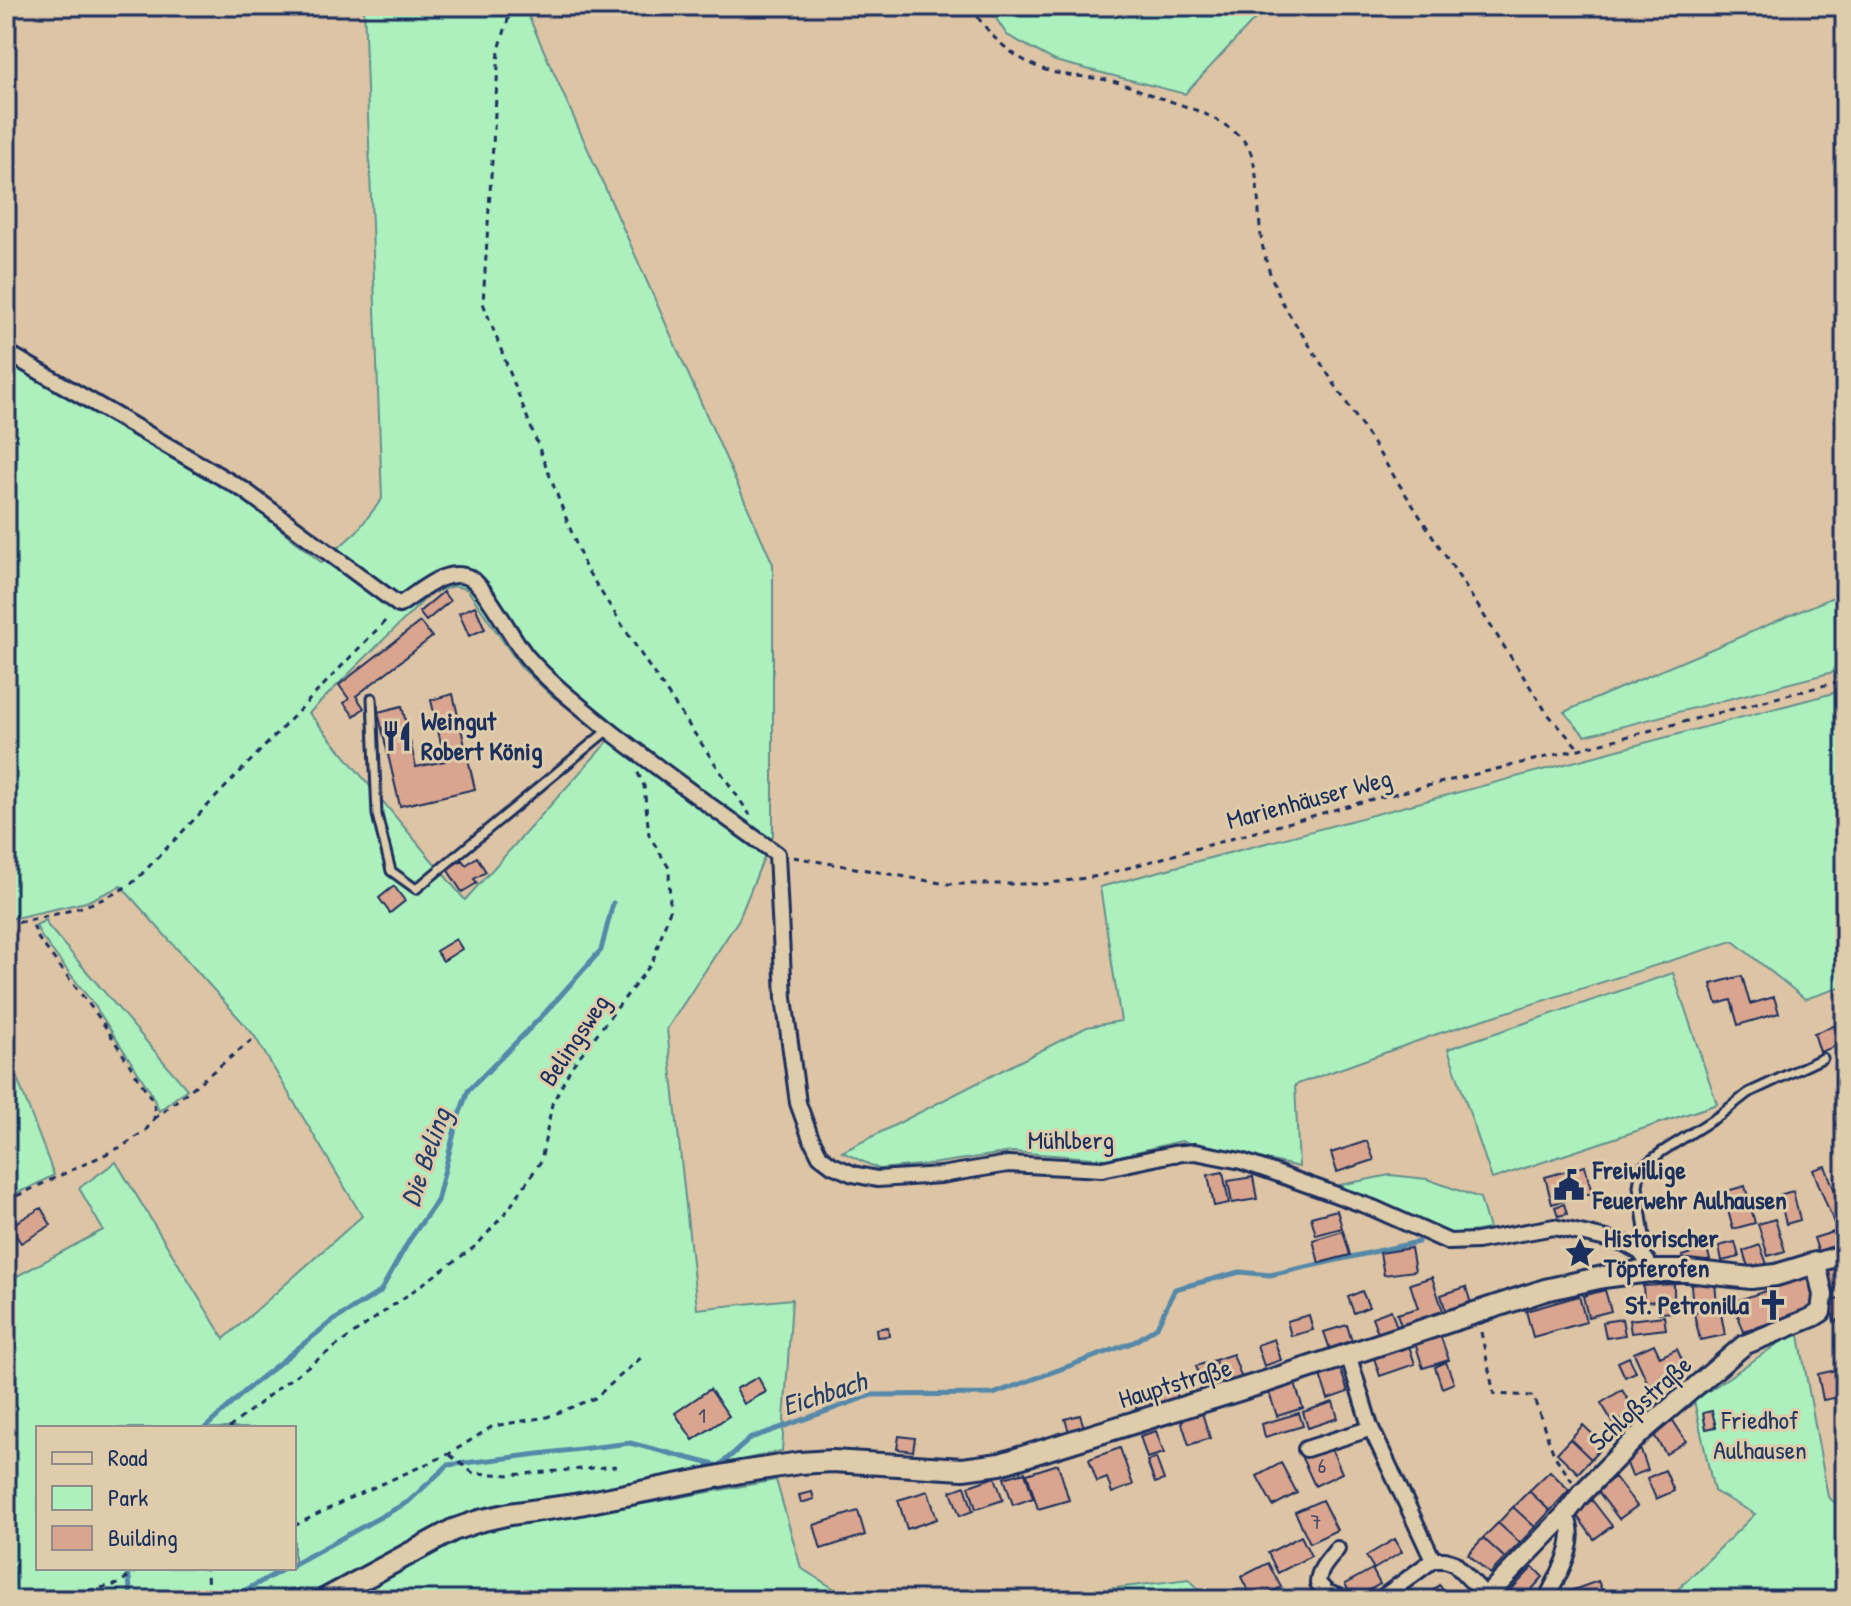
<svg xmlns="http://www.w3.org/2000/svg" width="1851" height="1606" viewBox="0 0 1851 1606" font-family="'Patrick Hand',sans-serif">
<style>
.green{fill:#acf1bd;stroke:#64908e;stroke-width:2;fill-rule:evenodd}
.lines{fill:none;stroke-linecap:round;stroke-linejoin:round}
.stream{stroke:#5588a9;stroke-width:5}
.building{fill:#d9a58e;stroke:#1b2f5e;stroke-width:2}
.service-casing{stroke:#1b2f5e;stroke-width:13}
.minor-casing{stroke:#1b2f5e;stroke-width:20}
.tertiary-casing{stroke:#1b2f5e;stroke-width:24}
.secondary-casing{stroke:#1b2f5e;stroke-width:26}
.path{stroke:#1b2f5e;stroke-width:3;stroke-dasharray:6 6;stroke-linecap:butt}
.service{stroke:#deccaa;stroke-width:7}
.minor{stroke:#deccaa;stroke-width:14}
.tertiary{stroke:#deccaa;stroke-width:18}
.secondary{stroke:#deccaa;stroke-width:20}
.labels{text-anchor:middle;stroke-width:6;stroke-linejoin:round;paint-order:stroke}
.number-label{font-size:22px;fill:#4a4c6a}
.poi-label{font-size:26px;font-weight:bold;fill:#1b2f5e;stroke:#deccaa;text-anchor:start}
.street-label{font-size:26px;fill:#1b2f5e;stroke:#deccaa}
.park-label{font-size:26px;fill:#223963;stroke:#deccaa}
.water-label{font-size:28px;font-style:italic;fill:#253e6a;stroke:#deccaa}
</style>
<rect width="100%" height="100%" fill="#ddc4a4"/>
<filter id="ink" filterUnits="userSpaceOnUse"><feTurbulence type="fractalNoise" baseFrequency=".0125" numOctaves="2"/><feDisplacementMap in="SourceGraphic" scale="16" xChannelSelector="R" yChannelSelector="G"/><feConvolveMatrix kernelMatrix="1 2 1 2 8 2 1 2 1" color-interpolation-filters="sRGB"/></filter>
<g filter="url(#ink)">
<path class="green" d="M364 6H524L773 564V835L739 919 667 1029 697 1309 792 1299 782 1451 644 1481 508 1504 447 1521 298 1600H6V1282L103 1230 79 1188 116 1162 224 1339 362 1216 254 1035 121 886 86 902 6 920V361L242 498 322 563 357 531 382 499ZM453 586 467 589 521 667 552 696 611 738 465 900 309 713 430 594ZM38 1428H294V1568H38Z
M988 6H1267L1185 94 1055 61 1007 35Z
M1845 592V669L1585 736 1564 712Z
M1845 690V986L1805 999 1733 941 1437 1034 1295 1085 1299 1167 1181 1141 1107 1159 1012 1152 931 1164 879 1169 842 1152 1087 1027 1121 1021 1100 887Z
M46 920 48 926 187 1089 159 1111 150 1091 95 1006 41 936 36 925Z
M1673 973 1717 1104 1492 1179 1448 1049Z
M6 1049 54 1175 29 1188 6 1197Z
M1390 1175 1427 1179 1480 1198 1489 1229 1459 1234 1446 1233 1336 1189 1335 1186Z
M1798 1330 1828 1497 1845 1511V1600H1667L1755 1514 1714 1491 1694 1401Z
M776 1480 801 1568 852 1600H343L455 1539 508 1524 571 1517Z
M1189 1579 1208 1600H1018Z"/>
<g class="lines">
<path class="stream" d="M205 1428 253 1384 331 1322 380 1292 410 1239 437 1201 457 1121 468 1091 544 1014 601 950 613 903
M294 1564 408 1502 448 1465 630 1443 719 1466 751 1438 872 1395 993 1394 1134 1342 1157 1327 1175 1289 1240 1272 1270 1275 1418 1242
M128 1568 131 1600
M144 1600 231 1598 286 1568"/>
</g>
<path class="building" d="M443 592 450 601 426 621 419 612Z
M475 606 485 629 469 636 459 613Z
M420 622 432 637 356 696 364 708 354 716 344 703 349 699 339 685Z
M453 694 475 789 400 806 378 712 402 706 416 767 445 761 431 700Z
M477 857 486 872 474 879 477 883 462 892 447 869 462 860 466 865Z
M394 886 405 901 390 913 379 898Z
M456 939 462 949 443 961 436 951Z
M1742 976 1750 1004 1774 997 1779 1013 1738 1025 1731 1000 1717 1004 1711 984Z
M1845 1022V1043L1820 1052 1814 1033Z
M1367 1141 1374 1160 1337 1172 1331 1153Z
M1585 1166 1592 1193 1552 1204 1545 1177Z
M1825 1166 1845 1217V1224L1836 1228 1813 1170Z
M1223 1172 1229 1203 1214 1206 1208 1175Z
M1253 1177 1257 1199 1232 1203 1228 1181Z
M1745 1186 1755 1223 1733 1229 1723 1192Z
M1793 1191 1800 1220 1786 1224 1779 1195Z
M1564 1204 1567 1214 1558 1216 1555 1207Z
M41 1208 51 1225 21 1243 10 1226Z
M1337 1210 1342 1228 1316 1235 1311 1217Z
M1775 1219 1785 1251 1768 1256 1758 1224Z
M1845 1228V1249L1843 1250 1837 1231Z
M1343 1231 1350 1255 1319 1263 1313 1240Z
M1837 1231 1843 1250 1820 1257 1814 1238Z
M1735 1242 1739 1257 1722 1261 1719 1246Z
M1760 1245 1768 1267 1750 1273 1743 1251Z
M1411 1248 1415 1271 1384 1275 1380 1253Z
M1707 1248 1710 1260 1686 1268 1682 1256Z
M1845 1264V1286L1830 1290 1825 1268Z
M1432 1277 1444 1314 1402 1328 1397 1314 1418 1308 1410 1284Z
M1806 1277 1813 1285 1816 1301 1809 1309 1744 1332 1733 1302Z
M1715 1282 1717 1306 1693 1308 1691 1285Z
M1674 1284V1312L1659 1313 1658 1301 1644 1302 1643 1286Z
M1466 1287 1472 1307 1447 1315 1441 1295Z
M1605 1290 1611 1311 1588 1317 1583 1296Z
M1362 1291 1369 1307 1354 1313 1348 1297Z
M1579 1296 1586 1322 1533 1337 1526 1311Z
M1845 1298V1319L1834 1321 1830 1301Z
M1720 1308 1725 1335 1700 1340 1694 1313Z
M1391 1310 1397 1327 1378 1333 1372 1317Z
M1309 1315 1313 1330 1291 1336 1287 1321Z
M1664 1316 1666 1329 1631 1333 1629 1320Z
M1622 1319 1625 1335 1606 1338 1603 1322Z
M1347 1325 1353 1345 1331 1352 1324 1332Z
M888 1327 889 1336 877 1337 876 1329Z
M1440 1335 1449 1360 1423 1368 1415 1343Z
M1274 1339 1281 1360 1264 1366 1257 1345Z
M1654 1344 1660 1357 1677 1349 1686 1369 1649 1386 1634 1353Z
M1409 1346 1415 1364 1380 1376 1374 1358Z
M1233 1354 1242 1379 1223 1385 1215 1360Z
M1629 1357 1636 1372 1625 1377 1618 1362Z
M1215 1360 1223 1385 1205 1391 1196 1366Z
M1446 1362 1454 1383 1442 1388 1435 1367Z
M1340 1368 1348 1392 1328 1399 1320 1375Z
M1845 1368V1396L1823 1400 1818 1374Z
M758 1377 766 1392 744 1404 736 1389Z
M1294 1381 1303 1408 1277 1416 1268 1390Z
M1172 1382 1178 1401 1156 1408 1150 1390Z
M710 1389 729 1416 693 1440 675 1413Z
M1622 1390 1635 1411 1614 1424 1601 1403Z
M1147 1394 1152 1407 1138 1412 1133 1398Z
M1333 1402 1338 1418 1308 1428 1303 1412Z
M1712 1411 1716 1427 1706 1429 1703 1413Z
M1202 1413 1210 1438 1189 1445 1181 1420Z
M1299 1413 1303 1426 1265 1437 1262 1424Z
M1080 1415 1084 1427 1069 1432 1065 1419Z
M1672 1419 1686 1441 1666 1454 1652 1432Z
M1583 1425 1604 1445 1591 1459 1570 1439Z
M1156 1431 1164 1453 1147 1458 1140 1436Z
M899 1436 915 1438 913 1451 897 1449Z
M1570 1439 1591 1459 1578 1473 1557 1453Z
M1329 1443 1342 1473 1315 1486 1301 1456Z
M1120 1448 1133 1485 1112 1493 1107 1478 1097 1482 1089 1459Z
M1641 1450 1648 1470 1632 1476 1624 1456Z
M1156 1458 1164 1480 1155 1483 1147 1461Z
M1281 1463 1297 1493 1273 1506 1257 1476Z
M1058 1464 1069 1500 1038 1509 1027 1474Z
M1665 1470 1674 1491 1656 1499 1647 1478Z
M1550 1471 1569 1490 1550 1511 1529 1491Z
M1025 1472 1033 1498 1013 1505 1004 1478Z
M995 1477 1003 1500 976 1509 969 1486Z
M1615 1477 1637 1506 1619 1519 1597 1490Z
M965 1486 973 1511 960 1516 951 1491Z
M928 1491 937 1519 907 1529 898 1500Z
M1529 1491 1550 1511 1535 1527 1513 1507Z
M812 1492 814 1499 801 1503 799 1495Z
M1322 1500 1337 1530 1310 1543 1295 1512Z
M1592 1500 1612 1526 1594 1539 1575 1513Z
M1513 1507 1535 1527 1520 1543 1498 1523Z
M858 1511 865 1535 821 1549 814 1525Z
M1498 1523 1520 1543 1505 1558 1483 1538Z
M1301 1536 1311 1556 1278 1573 1268 1553Z
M1483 1538 1505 1558 1490 1574 1468 1554Z
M1395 1539 1402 1552 1374 1569 1366 1556Z
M1268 1563 1281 1587 1258 1600H1253L1241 1577Z
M1533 1567 1543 1577 1522 1600H1504L1503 1598Z
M1372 1569 1380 1584 1353 1599 1345 1584Z
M1598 1581 1606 1600H1561L1559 1595Z
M1439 1585 1454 1600H1423Z"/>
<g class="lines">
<defs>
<path id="service" d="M372 698 377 815 391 871 416 889 609 729
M1640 1252 1645 1237 1638 1186 1641 1168 1663 1151 1720 1115 1748 1093 1823 1058"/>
<path id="minor" d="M6 352 244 490 399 605C419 593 445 566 470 578 485 585 512 639 527 657 550 683 577 704 604 726 660 771 719 812 777 854L784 998 798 1103 810 1136 820 1156 832 1165 853 1174 877 1179 941 1175 1008 1164 1102 1169 1173 1154 1195 1152 1241 1161 1270 1171 1373 1208 1449 1242 1477 1241 1554 1227 1624 1243 1640 1252 1647 1261 1650 1271
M1370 1426 1433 1560
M1306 1449 1363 1431 1370 1426 1348 1354
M1337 1549C1330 1559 1318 1569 1318 1583L1326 1592 1346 1600
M1379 1600 1433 1560H1445L1454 1563 1487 1597
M1546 1600C1557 1576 1582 1540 1565 1515"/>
<path id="tertiary" d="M1483 1600 1565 1515 1581 1494 1641 1433 1744 1345 1813 1317 1821 1312 1823 1295 1816 1263 1845 1254"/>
<path id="secondary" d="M324 1600 453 1530 479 1521 510 1514 575 1505 741 1472 800 1463 832 1461 963 1469 1000 1464 1265 1382 1545 1290 1603 1277 1650 1271H1687L1751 1278 1776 1275 1816 1263"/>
</defs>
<use href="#service" class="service-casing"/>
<use href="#minor" class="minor-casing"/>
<use href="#tertiary" class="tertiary-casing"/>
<use href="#secondary" class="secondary-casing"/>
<path class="path" d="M512 6 499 50 483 303 585 567 646 662 750 815
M973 6C976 18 985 26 993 36 1009 53 1033 68 1056 73 1076 77 1097 77 1116 82 1130 86 1144 92 1157 97 1188 107 1221 116 1244 141 1262 161 1256 220 1263 248 1267 268 1275 287 1284 306L1547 713 1579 749
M6 21 15 6
M793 857 946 884H1045L1099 876 1369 800 1579 749 1845 680
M6 925C52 915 98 908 136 880L389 617
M154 1119 252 1040
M6 1201 123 1146 146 1130 154 1119 155 1110 153 1101 144 1087 101 1020 38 938 31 920
M1481 1332 1494 1394 1533 1396 1554 1455 1572 1481
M229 1428 278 1388 477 1245 508 1210 541 1161 552 1104 572 1066 652 963 670 910 669 868 649 835 644 786 637 771
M450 1455 473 1473 511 1475 616 1466
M294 1526 350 1498 449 1454 493 1426 547 1417 595 1398 643 1356
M202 1568 207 1569 208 1600
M30 1600 47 1598 55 1600
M68 1600 74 1594 118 1584 140 1568"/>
<use href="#service" class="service"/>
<use href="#minor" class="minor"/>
<use href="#tertiary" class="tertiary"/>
<use href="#secondary" class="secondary"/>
</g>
</g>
<defs>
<symbol id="restaurant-bare" viewBox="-9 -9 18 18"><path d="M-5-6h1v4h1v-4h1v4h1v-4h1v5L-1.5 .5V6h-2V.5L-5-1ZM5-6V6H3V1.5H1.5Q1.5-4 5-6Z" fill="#1b2f5e" stroke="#deccaa" stroke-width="2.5" paint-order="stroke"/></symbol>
<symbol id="civic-bare" viewBox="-9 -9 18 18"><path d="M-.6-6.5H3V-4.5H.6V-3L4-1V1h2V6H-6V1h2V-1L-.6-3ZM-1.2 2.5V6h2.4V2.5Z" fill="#1b2f5e" stroke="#deccaa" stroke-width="2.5" paint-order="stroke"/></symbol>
<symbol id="sight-bare" viewBox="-9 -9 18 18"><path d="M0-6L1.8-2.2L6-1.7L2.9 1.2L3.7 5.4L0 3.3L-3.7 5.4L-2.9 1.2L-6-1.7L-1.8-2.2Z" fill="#1b2f5e" stroke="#deccaa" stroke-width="2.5" paint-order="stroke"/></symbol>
<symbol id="church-bare" viewBox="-9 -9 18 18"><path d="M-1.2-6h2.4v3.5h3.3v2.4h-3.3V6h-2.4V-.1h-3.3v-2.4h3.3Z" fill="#1b2f5e" stroke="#deccaa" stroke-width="2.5" paint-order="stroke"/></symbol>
</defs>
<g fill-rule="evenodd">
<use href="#restaurant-bare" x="375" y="714" width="44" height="44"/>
<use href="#civic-bare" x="1547" y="1163" width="44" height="44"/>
<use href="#sight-bare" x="1558" y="1231" width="44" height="44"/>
<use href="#church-bare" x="1751" y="1283" width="44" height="44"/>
</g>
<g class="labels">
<g class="number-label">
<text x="702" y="1423">1</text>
<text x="1322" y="1473">6</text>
<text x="1316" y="1529">7</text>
</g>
<g class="poi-label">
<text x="421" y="730">Weingut<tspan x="421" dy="30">Robert König</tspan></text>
<text x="1593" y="1179">Freiwillige<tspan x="1593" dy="30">Feuerwehr Aulhausen</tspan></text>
<text x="1604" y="1247">Historischer<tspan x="1604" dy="30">Töpferofen</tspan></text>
<text x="1749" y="1314" text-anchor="end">St. Petronilla</text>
</g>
<g class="street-label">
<text transform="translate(1309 799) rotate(-15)" y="9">Marienhäuser Weg</text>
<text transform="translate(574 1040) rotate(-56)" y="9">Belingsweg</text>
<text x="1071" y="1149">Mühlberg</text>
<text transform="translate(1175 1383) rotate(-17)" y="9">Hauptstraße</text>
<text transform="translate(1640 1403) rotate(-42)" y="9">Schloßstraße</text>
</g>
<g class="park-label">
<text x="1760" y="1429">Friedhof<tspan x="1760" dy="30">Aulhausen</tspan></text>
</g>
<g class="water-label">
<text transform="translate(425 1157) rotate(-71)" y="10">Die Beling</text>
<text transform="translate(824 1393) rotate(-18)" y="10">Eichbach</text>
</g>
</g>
<rect width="1851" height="1606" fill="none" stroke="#deccaa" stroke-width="32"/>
<rect x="16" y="16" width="1819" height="1574" fill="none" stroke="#1b2f5e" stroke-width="3" filter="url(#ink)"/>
<rect x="36" y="1426" width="260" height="144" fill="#deccaa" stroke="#908d8c" stroke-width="2"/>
<rect x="52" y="1452" width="40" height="12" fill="#deccaa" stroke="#908d8c" stroke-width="2"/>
<text x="108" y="1466" font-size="24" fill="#1b2f5e">Road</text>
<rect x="52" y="1486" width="40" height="24" fill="#acf1bd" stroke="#908d8c" stroke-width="2"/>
<text x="108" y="1506" font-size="24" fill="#1b2f5e">Park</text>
<rect x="52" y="1526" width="40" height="24" fill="#d9a58e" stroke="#908d8c" stroke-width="2"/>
<text x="108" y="1546" font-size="24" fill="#1b2f5e">Building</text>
</svg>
